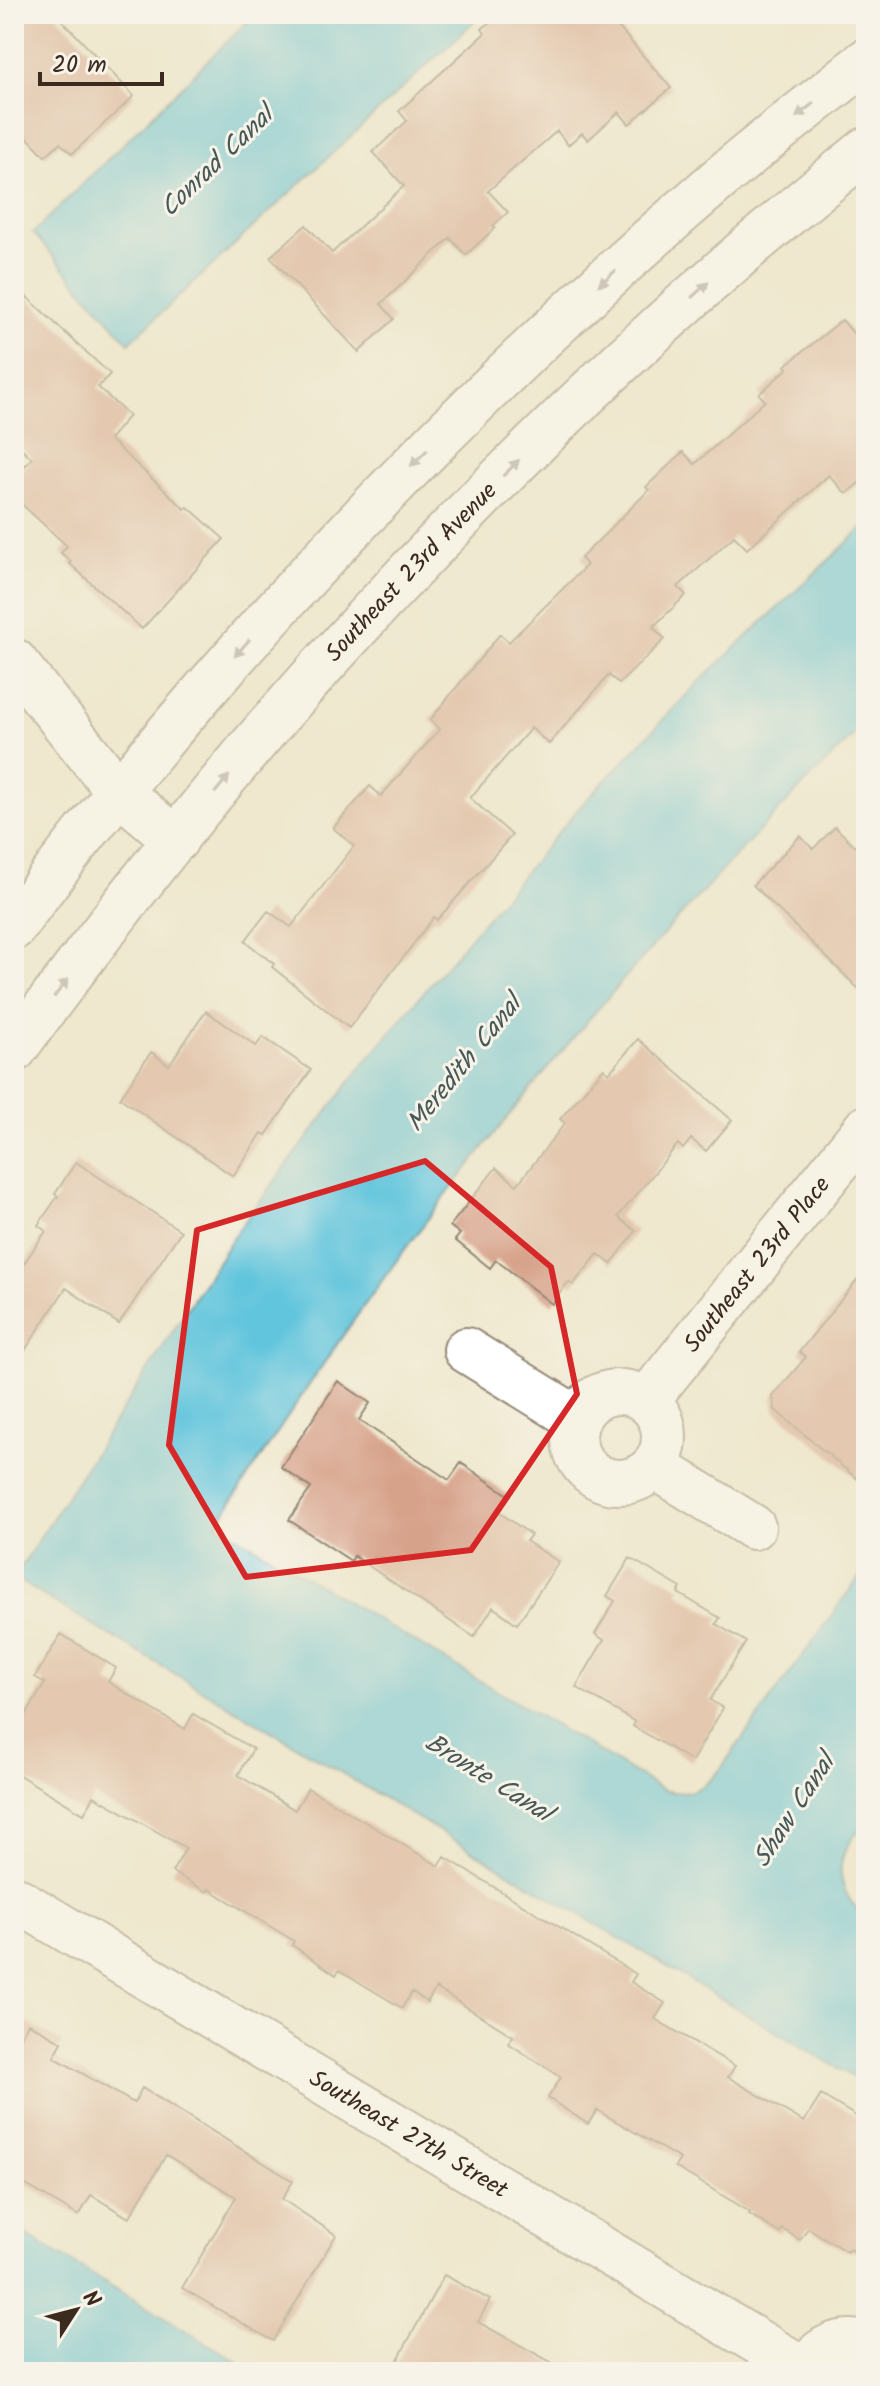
<svg xmlns="http://www.w3.org/2000/svg" width="880" height="2386" viewBox="0 0 880 2386" font-family="Kalam,sans-serif">
<style>
.water{fill:#60c5dd;stroke:#4e787e;stroke-width:2}
.building{fill:#d7a28a}
.lines{fill:none;stroke-linecap:round;stroke-linejoin:round}
.minor-casing{stroke:#958976;stroke-width:48}
.tertiary-casing{stroke:#958976;stroke-width:48}
.minor{stroke:#fff;stroke-width:44}
.tertiary{stroke:#fff;stroke-width:44}
.oneway{fill:#a79f9a}
.marked{fill:none;stroke:#d62828;stroke-width:6;stroke-linejoin:round}
.labels{text-anchor:middle;stroke-width:6;stroke-linejoin:round;paint-order:stroke}
.street-label{font-size:24px;fill:#3b2a1e;stroke:#f7f3e8}
.water-label{font-size:26px;font-style:italic;fill:#465857;stroke:#f7f3e8}
</style>
<rect width="100%" height="100%" fill="#f7f3e8"/>
<filter id="ink" filterUnits="userSpaceOnUse"><feTurbulence type="fractalNoise" baseFrequency=".0125" numOctaves="2"/><feDisplacementMap in="SourceGraphic" scale="16" xChannelSelector="R" yChannelSelector="G"/><feConvolveMatrix kernelMatrix="1 2 1 2 8 2 1 2 1" color-interpolation-filters="sRGB"/></filter>
<filter id="wash" filterUnits="userSpaceOnUse"><feTurbulence type="fractalNoise" baseFrequency=".006" numOctaves="4" result="noise"/><feDisplacementMap in="SourceGraphic" scale="32" xChannelSelector="R" yChannelSelector="G"/><feGaussianBlur stdDeviation="1.8" result="paint"/><feColorMatrix in="noise" values="0 0 0 0 0 0 0 0 0 0 0 0 0 0 0 0 0 1.4 0 .05"/><feComposite in="paint" operator="in"/></filter>
<g filter="url(#wash)">
<rect width="100%" height="100%" fill="#efe8ce"/>
<path class="water" d="M255 14H482L129 343 33 233Z
M866 525V723C708 877 564 1041 430 1216 354 1315 285 1420 217 1524L663 1790C688 1797 702 1790 719 1771L866 1568V1820C859 1830 849 1841 844 1853 835 1876 846 1903 866 1916V2085L14 1578 236 1233 364 1063 579 808 699 682Z
M14 2228 255 2372H14Z"/>
<g id="blocks">
<path class="building" d="M14 14H56L134 96 72 154 60 143 45 156 14 123Z
M499 14H607L671 88 629 124 619 112 588 140 582 133 568 145 557 131 488 191 508 212 493 226 495 228 466 255 450 238 381 304 394 319 359 352 270 257 306 225 332 253 404 186 373 152 407 121 399 111 485 33 482 29Z
M14 285 110 374 98 387 129 416 109 439 185 509 188 507 224 539 142 629 69 563 71 561 61 553 67 546 14 497V478L32 458 14 442Z
M842 320 866 348V477L846 494 829 475 747 549 734 536 678 587 686 595 653 627 665 639 619 684 609 675 549 744 531 728 470 798 512 835 437 920 434 917 349 1028 272 967 274 964 245 941 268 911 291 927 354 846 333 828 370 786 381 796 440 729 430 720 500 634 509 642 587 565 581 558 649 490 646 487 683 452 695 464 765 401 759 394 788 368 785 366Z
M835 827 866 856V996L753 885 800 836 813 849Z
M206 1011 256 1046 263 1037 311 1070 266 1135 262 1133 233 1176 120 1098 151 1052 169 1065Z
M638 1039 732 1120 706 1151 691 1139 683 1149 678 1144 618 1217 636 1231 611 1264 598 1254 573 1285 568 1282 552 1304 496 1260 490 1268 455 1240 460 1234 450 1226 496 1168 517 1185 565 1123 560 1119 604 1068 609 1073Z
M76 1162 181 1231 119 1324 66 1288 14 1367V1278L46 1231 38 1225 58 1196 55 1194Z
M866 1269V1486L775 1410 773 1396 806 1357 799 1352Z
M338 1381 370 1403 359 1420 449 1480 461 1463 510 1496 499 1512 531 1535 526 1541 559 1562 517 1624 493 1607 474 1637 354 1556 351 1561 289 1520 311 1488 281 1467Z
M630 1558 681 1588 678 1593 720 1618 716 1624 746 1642 710 1700 723 1708 692 1761 633 1726 635 1722 576 1687 604 1640 595 1634 615 1601 607 1596Z
M61 1634 116 1668 108 1682 185 1729 193 1714 253 1749 238 1775 295 1810 308 1788 439 1866 445 1857 636 1974 631 1982 665 2003 655 2019 735 2066 728 2077 804 2122 821 2095 866 2122V2234L855 2252 849 2249 847 2252 808 2228 800 2240 782 2229 779 2233 749 2214 750 2212 675 2167 680 2159 597 2110 588 2124 548 2098 561 2077 508 2043 513 2036 436 1988 427 2002 412 1992 402 2008 339 1970 336 1975 292 1945 294 1941 209 1889 207 1892 172 1872 186 1848 94 1796 84 1814 14 1772V1735L45 1683 35 1677Z
M28 2023 62 2042 54 2057 134 2103 142 2088 293 2181 282 2199 336 2235 273 2341 182 2288 236 2197 166 2155 129 2218 91 2195 79 2216 14 2178V2049Z
M444 2275 490 2300 478 2322 569 2372H391Z"/>
</g>
</g>
<g filter="url(#ink)">
<use href="#blocks" fill-opacity="0" stroke="#958976" stroke-width="2"/>
<g class="lines">
<defs>
<g id="minor">
<path d="M14 661 118 791 176 840"/>
<path d="M466 1350 577 1419"/>
<circle cx="619" cy="1437" r="45"/>
<path id="s1" d="M646 1401 866 1128"/>
<path d="M654 1466 753 1527"/>
<path id="s2" d="M14 1898 805 2370"/>
<path d="M804 2372C817 2349 840 2336 866 2345"/>
</g>
<g id="tertiary">
<path d="M14 927C75 842 142 763 210 684 367 504 537 335 718 180 766 139 817 101 866 61"/>
<path id="s3" d="M14 1050C96 940 179 830 269 726 451 517 650 323 866 150"/>
</g>
</defs>
<use href="#minor" class="minor-casing"/>
<use href="#tertiary" class="tertiary-casing"/>
<use href="#minor" class="minor"/>
<use href="#tertiary" class="tertiary"/>
</g>
<defs><path id="oneway-solid" d="M-6-.8H1V-3.2L6.5 0L1 3.2V.8H-6Z" transform="scale(2)"/></defs>
<g class="oneway">
<use href="#oneway-solid" transform="translate(805 110) rotate(141)"/>
<use href="#oneway-solid" transform="translate(607 278) rotate(139)"/>
<use href="#oneway-solid" transform="translate(700 290) rotate(-42)"/>
<use href="#oneway-solid" transform="translate(419 458) rotate(136)"/>
<use href="#oneway-solid" transform="translate(511 468) rotate(-45)"/>
<use href="#oneway-solid" transform="translate(242 648) rotate(131)"/>
<use href="#oneway-solid" transform="translate(222 784) rotate(-51)"/>
<use href="#oneway-solid" transform="translate(61 988) rotate(-53)"/>
</g>
</g>
<path d="M0 0H880V2386H0ZM425 1161 551 1267 577 1394 471 1550 246 1577 169 1445 197 1230Z" fill="#efe8ce" fill-opacity=".55" fill-rule="evenodd"/>
<path class="marked" d="M425 1161 551 1267 577 1394 471 1550 246 1577 169 1445 197 1230Z"/>
<g class="labels">
<g class="street-label">
<text dy="8" stroke="none"><textPath href="#s3" startOffset="622">Southeast 23rd Avenue</textPath></text>
<text dy="8" stroke="none"><textPath href="#s1" startOffset="176">Southeast 23rd Place</textPath></text>
<text dy="8" stroke="none"><textPath href="#s2" startOffset="460">Southeast 27th Street</textPath></text>
</g>
<g class="water-label">
<text transform="translate(216 161) rotate(-44)" y="9">Conrad Canal</text>
<text transform="translate(463 1063) rotate(-51)" y="9">Meredith Canal</text>
<text transform="translate(489 1777) rotate(32)" y="9">Bronte Canal</text>
<text transform="translate(793 1810) rotate(-57)" y="9">Shaw Canal</text>
</g>
</g>
<rect width="880" height="2386" fill="none" stroke="#f7f3e8" stroke-width="48"/>
<g transform="translate(76 2310) rotate(54)" stroke="#f7f3e8" stroke-width="6" paint-order="stroke">
<path d="M0-6L14 30L0 20L-14 30Z" fill="#3b2a1e"/>
<text y="-12" font-size="22" font-weight="bold" text-anchor="middle" fill="#3b2a1e">N</text>
</g>
<path d="M40 72v12h122v-12" fill="none" stroke="#3b2a1e" stroke-width="4"/>
<text x="52" y="72" font-size="24" fill="#3b2a1e" stroke="#f7f3e8" stroke-width="6" paint-order="stroke">20 m</text>
</svg>
